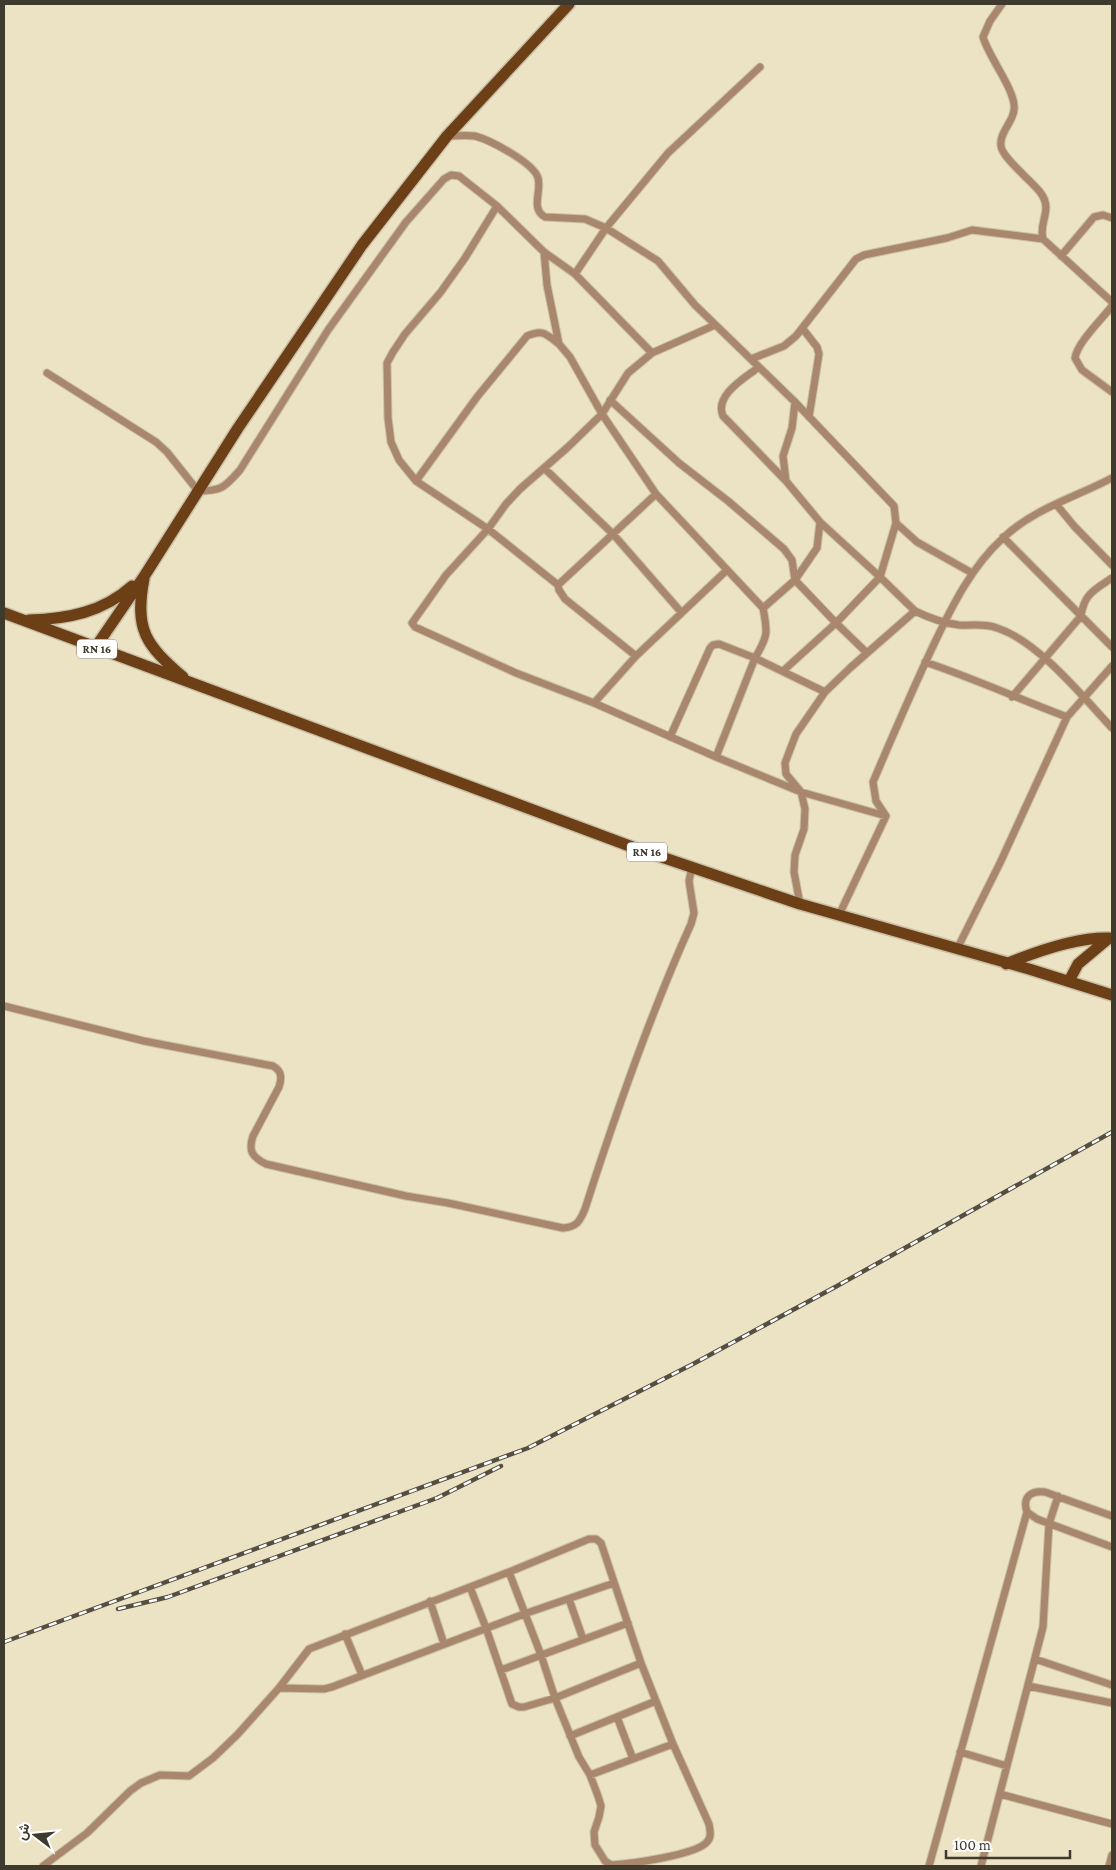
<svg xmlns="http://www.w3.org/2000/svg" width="1116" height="1870" viewBox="0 0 1116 1870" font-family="'Crimson Pro',Vazirmatn,serif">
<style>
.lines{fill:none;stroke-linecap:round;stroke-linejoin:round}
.street-casing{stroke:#c9c0a6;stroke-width:9}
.primary-casing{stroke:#c9c0a6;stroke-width:14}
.street{stroke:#a8876d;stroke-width:7}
.primary{stroke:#6c3f16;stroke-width:11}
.rail-casing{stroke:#544f41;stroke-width:4.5}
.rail{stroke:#fff;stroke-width:2.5;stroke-dasharray:8;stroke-linecap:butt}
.labels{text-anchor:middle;stroke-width:5;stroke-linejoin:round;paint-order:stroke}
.shield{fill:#fff;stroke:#78756d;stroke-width:1}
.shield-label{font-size:12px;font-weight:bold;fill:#3e3a2e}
</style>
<rect width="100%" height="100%" fill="#ece2c4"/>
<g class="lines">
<defs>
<path id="street" d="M1002 4 990 21 983 37C989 58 1017 92 1014 110 1013 122 999 133 1001 146 1002 158 1032 181 1040 192 1054 210 1038 222 1043 239
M447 136C456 136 466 135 475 136 490 140 534 163 538 178 542 192 530 208 545 217L585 219 606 228 658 261 695 305 795 402 894 506 896 523 880 577 915 611
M497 206 465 258 440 293 405 334 393 352 387 363 388 418 391 442 399 460 416 481 488 529 558 585 559 590 565 599 636 656
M544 252 547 285 559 344 570 357 602 414 656 494 763 608
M1061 256 1094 217 1103 215 1112 218
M575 274 606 228 668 153 760 67
M1112 306C1102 319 1077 343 1075 358L1082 370 1112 392
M715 325 652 353 628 373 602 414 568 447 520 489 506 504 488 529 446 575 412 623 415 627 516 673 594 703 716 757 801 792 886 816
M803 329 817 347 819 354 809 417
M751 359 784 346 796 336 856 259 864 255 947 238 972 230 1043 239 1112 302
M759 367C745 378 714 395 723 416L786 481
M47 373 156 442 167 452 198 491C222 491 225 487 240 470L328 330 406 222 444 179 451 175 459 176 497 206 544 252 575 274 652 353
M610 400 679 463 728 501 784 549 792 560 795 580 763 608C768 633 768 636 755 658L825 692
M795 402 792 428 783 456 786 481 820 522 817 548 795 580 836 623 867 653
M544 468 613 534 681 612
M416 481 477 397 527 336C543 329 546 334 559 344
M1056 504 1074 526 1112 565
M896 523 917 542 972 573
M1003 537 1112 647
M558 585 656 494
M925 662C973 678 1019 699 1067 717L1000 863 957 949
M783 671 836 623 880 577 820 522
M1012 697 1081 616C1084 594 1094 590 1112 578
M594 703 636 656 727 570
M1067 717 1112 666
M670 737 710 648 713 645 719 644 755 658 716 757
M800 904 794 872 795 855 804 829 805 809 801 792 786 774 785 763 796 734 825 692 850 668 915 611C929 618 944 623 959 625 973 626 984 623 997 628 1038 641 1083 697 1112 728
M839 915 886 816 876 801 873 782C893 735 913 688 935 642 952 606 972 566 1003 538 1033 509 1076 497 1112 478
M4 1006 144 1041 273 1066C282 1071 282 1078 279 1087L253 1136C248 1151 252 1157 266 1164L406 1196 448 1203 563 1228C577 1227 580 1221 585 1209 616 1112 649 1017 691 924L694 913 689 881 692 867
M1112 1516 1045 1492C1031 1490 1022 1497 1027 1512L1037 1519 1112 1547
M470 1587 486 1628 512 1704 519 1707H524L555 1698 641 1663
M569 1599 583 1639
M430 1601 444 1644
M345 1634 362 1675
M1035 1659 1112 1685
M501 1670 628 1623
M1028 1686 1112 1703
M279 1688 324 1689 332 1687 524 1614 614 1583
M617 1717 633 1759
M570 1736 656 1701
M960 1752 1007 1766
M590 1775 673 1744
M1000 1794 1112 1824
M43 1866 87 1833 130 1791 141 1783 160 1775 189 1776 213 1758 237 1735 279 1688 309 1649 509 1572 589 1539H596L601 1543 641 1663 673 1744 709 1824C710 1830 712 1837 707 1842 696 1855 630 1864 611 1865L605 1861 595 1845 594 1832 599 1817 601 1806 598 1796 590 1775 579 1757 555 1698 541 1655 509 1572
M929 1866 1027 1512
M981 1866 1043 1627 1049 1524 1058 1496
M1109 1866 1112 1855"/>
<path id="primary" d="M144 579C134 630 146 645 183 677
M4 613 635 848 800 904 1029 969 1112 995
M29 620C68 619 103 612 132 586
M95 648 145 575 238 428 362 245 447 136 569 4
M1006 964C1035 952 1078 937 1109 938
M1069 981 1078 964 1109 938"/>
</defs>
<use href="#street" class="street-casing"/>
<use href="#primary" class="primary-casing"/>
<use href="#street" class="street"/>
<use href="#primary" class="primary"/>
<defs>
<path id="rail" d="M118 1609 168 1597 437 1498 501 1466
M4 1642 528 1448 693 1364 837 1286 1112 1132"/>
</defs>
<use href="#rail" class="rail-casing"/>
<use href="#rail" class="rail"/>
</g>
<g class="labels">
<g class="shield">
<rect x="77" y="639.5" width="40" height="19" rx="4"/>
<rect x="627" y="842.5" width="40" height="19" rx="4"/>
</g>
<g class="shield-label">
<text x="97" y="653">RN 16</text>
<text x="647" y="856">RN 16</text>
</g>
</g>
<rect width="1116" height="1870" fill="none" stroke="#3e3a2e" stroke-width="10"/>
<g transform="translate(35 1835) rotate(286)" stroke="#ffffff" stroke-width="4" paint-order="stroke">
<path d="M0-4L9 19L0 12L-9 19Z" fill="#3e3a2e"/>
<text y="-8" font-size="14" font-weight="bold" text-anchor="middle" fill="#3e3a2e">ش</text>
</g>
<path d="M946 1850v8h124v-8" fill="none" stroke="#3e3a2e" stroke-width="2.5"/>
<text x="954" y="1850" font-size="15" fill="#3e3a2e" stroke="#ffffff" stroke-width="4" paint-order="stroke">100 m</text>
</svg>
